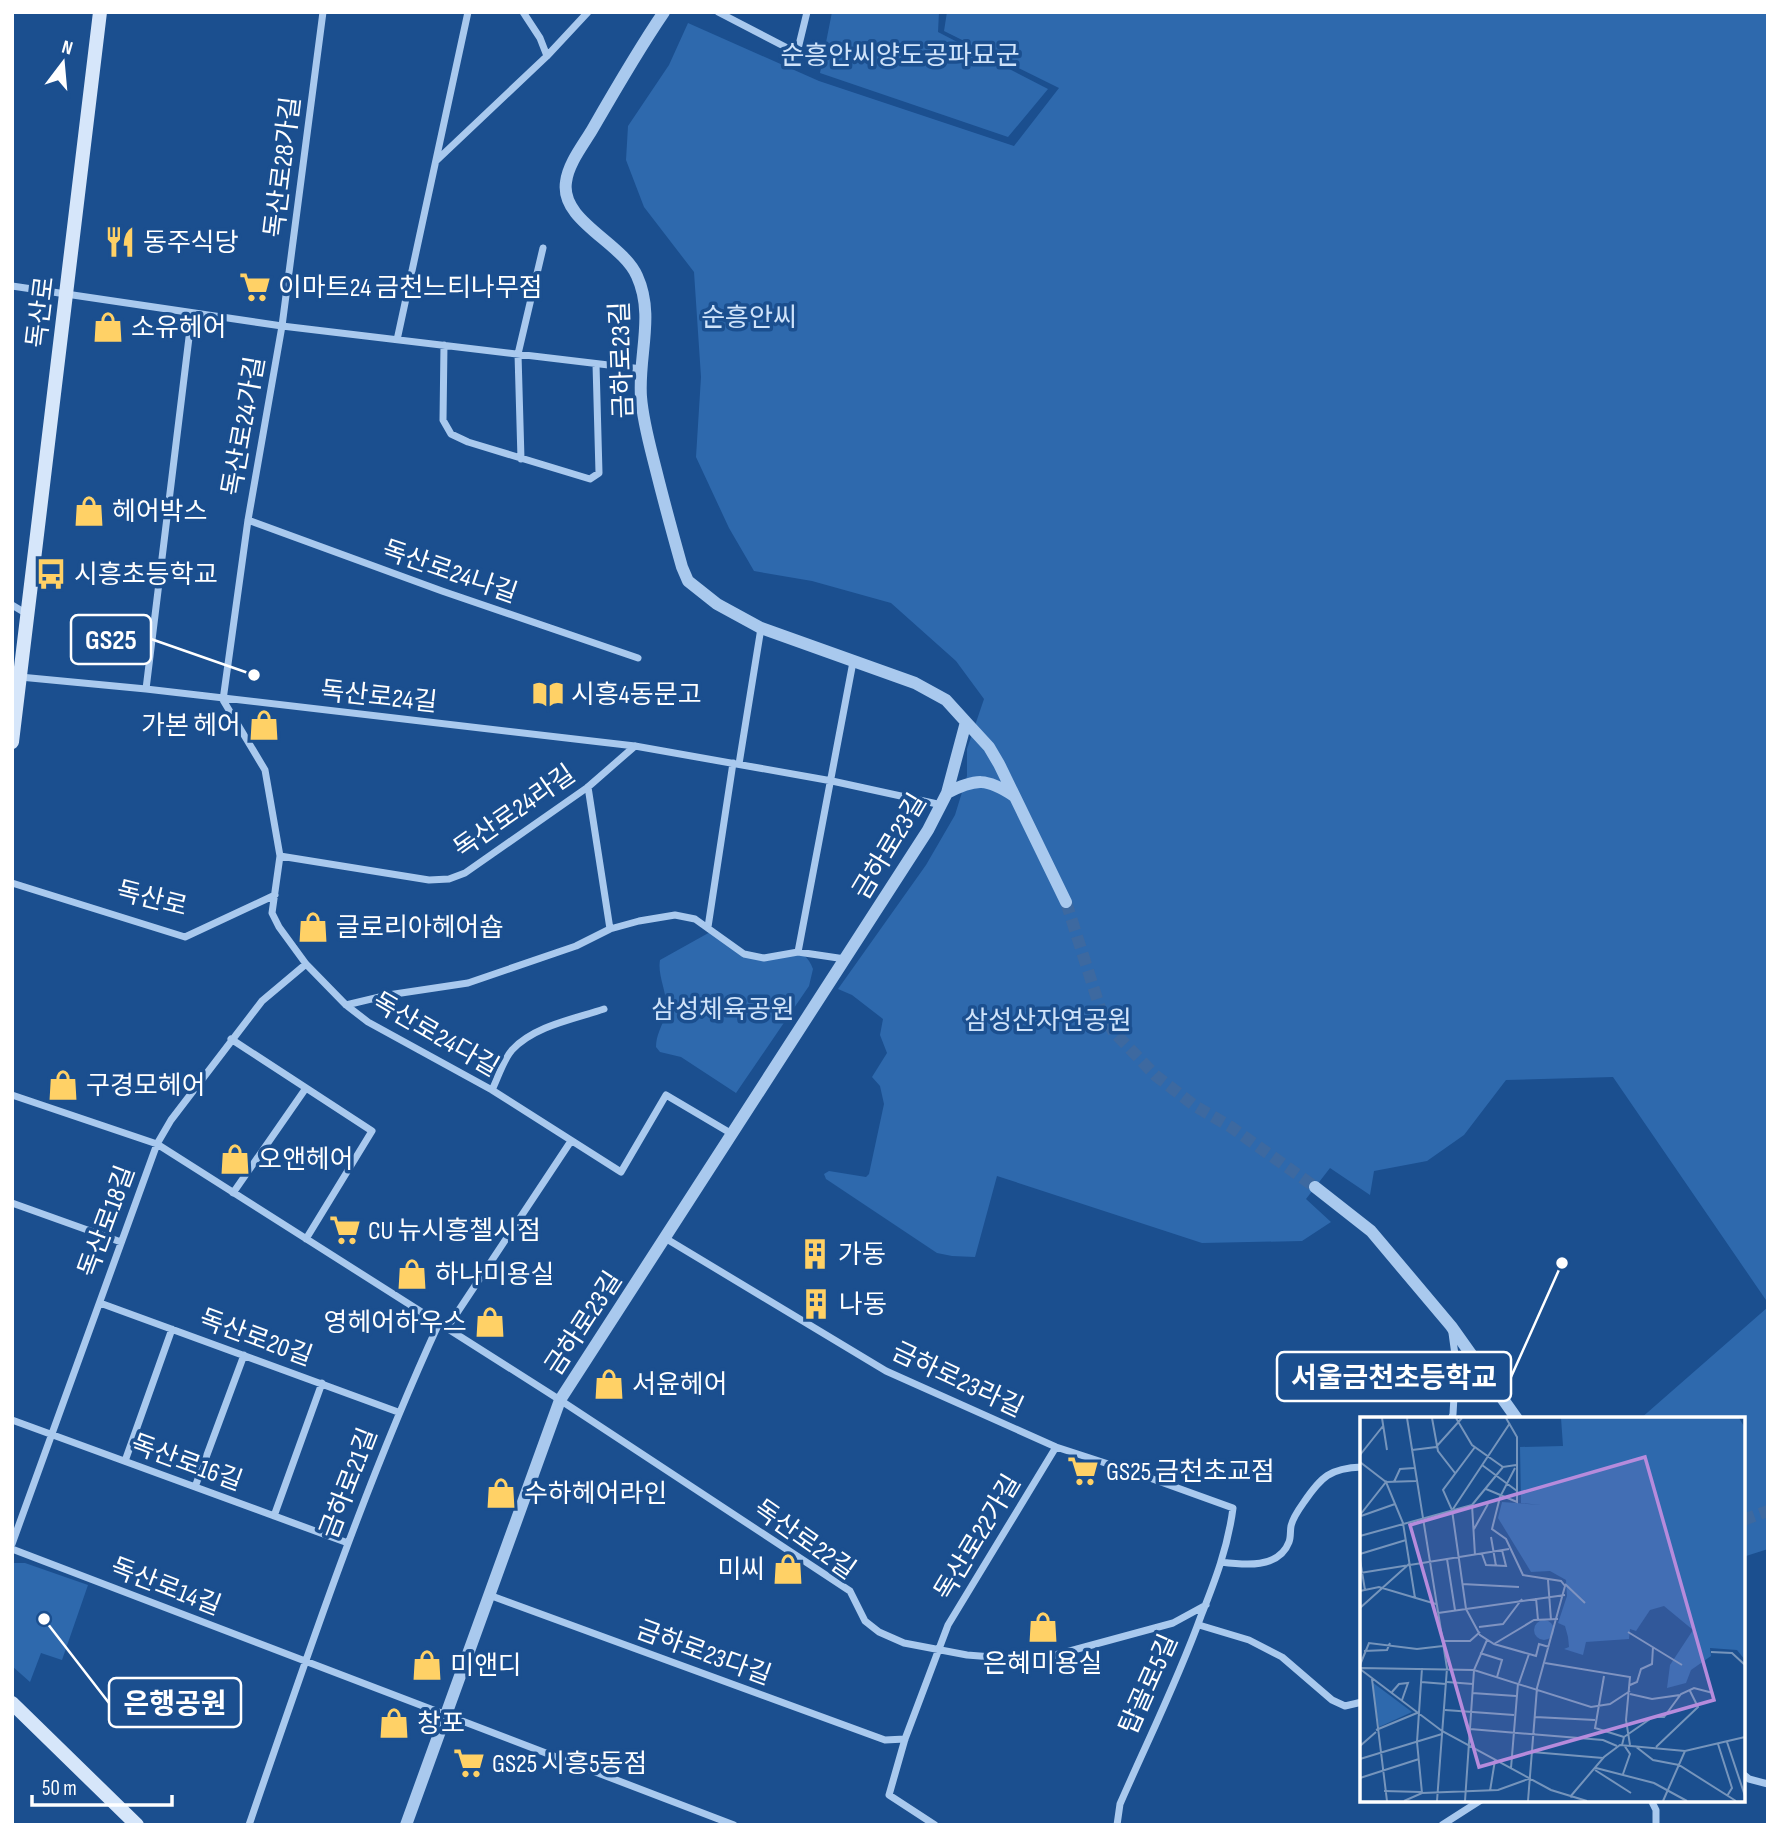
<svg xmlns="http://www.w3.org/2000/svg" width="1780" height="1837" viewBox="0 0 1780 1837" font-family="'Sofia Sans Condensed','Noto Sans KR',sans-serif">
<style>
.green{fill:#2e69ad}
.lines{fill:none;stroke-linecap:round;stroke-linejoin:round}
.tertiary-tunnel{stroke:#3d69a0;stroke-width:12;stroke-dasharray:12 6;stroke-linecap:butt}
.minor{stroke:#a9c9ee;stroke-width:7}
.tertiary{stroke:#a9c9ee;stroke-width:12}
.secondary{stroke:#d6e6fa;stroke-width:14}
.labels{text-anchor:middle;stroke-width:7;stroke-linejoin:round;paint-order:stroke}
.park-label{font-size:26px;fill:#cfe3fa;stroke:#1b4f8f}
.street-label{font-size:26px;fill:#fff;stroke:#1b4f8f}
.poi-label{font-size:26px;fill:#fff;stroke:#1b4f8f;text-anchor:start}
.inset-road{fill:none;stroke:#7695bc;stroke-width:2}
.view{fill:#b68bdc;fill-opacity:0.15;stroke:#b68bdc;stroke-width:3.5}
.inset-edge{fill:none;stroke:#fff;stroke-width:3.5}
.leader{fill:none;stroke:#fff;stroke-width:2.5}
.callout-dot{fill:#fff;stroke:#1b4f8f;stroke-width:2.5}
.callout{fill:#1b4f8f;stroke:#fff;stroke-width:2.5}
.callout-label{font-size:28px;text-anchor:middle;font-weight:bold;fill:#fff}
</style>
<rect width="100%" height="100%" fill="#1b4f8f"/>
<path class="green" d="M832 12H939L938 32 1048 89 1008 137 820 73Z
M947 12H1768V1303L1613 1077 1506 1080 1464 1135 1427 1161 1374 1171 1370 1195 1330 1168 1306 1199 1331 1222 1302 1241 1202 1243 997 1176 975 1257 952 1256 937 1253 826 1179 824 1174 829 1171 866 1177 869 1174 884 1104 880 1086 872 1077 887 1053 880 1035 883 1019 852 995 838 989 926 865 955 815 967 776V749L984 699 956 661 891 603 812 581 754 571 729 528 696 457 701 377 694 272 644 207 626 160 628 126 669 65 688 23 819 81 1014 146 1059 88 944 31Z
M712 931C728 943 742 952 761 957 782 962 801 938 813 969L809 986 736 1093 681 1057 660 1052 656 1047C656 1034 663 1025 666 1013 669 995 657 977 660 960Z
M1768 1307V1549L1743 1557V1419H1640Z
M13 1563H25L88 1585 62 1660 41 1653 30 1682 12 1666Z"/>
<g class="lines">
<path class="tertiary-tunnel" d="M1066 902 1100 1008 1113 1031 1155 1075 1195 1106 1231 1127 1315 1187
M1743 1520 1768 1511"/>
<path class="minor" d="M323 12 282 326 248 520 223 700 265 770 280 856 272 913 279 927 306 964 346 1005 368 1022 492 1090 621 1172 666 1095 732 1134
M523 12 540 38 547 56
M718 12 797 53 807 12
M436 161 547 56 588 12
M12 286 282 326 642 369
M397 340 468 12
M444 345 443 420 451 434 468 442 590 479 599 473 596 364
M521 459 518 354 543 248
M248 520 442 591 638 658
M12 605 27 614
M20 677 146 689 635 746 832 781 942 805
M146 689 192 313
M739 764 761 628
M588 787 610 929
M280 856 429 880 449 879 465 873 588 787 635 746
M12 883 185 937 275 895
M708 927 733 763
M798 952 853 662
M346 1005 388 995 468 983 576 946 610 929 639 921 675 915 695 919 744 954 764 958 798 952 845 959
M231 1039 372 1131 306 1239
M492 1090C498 1078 503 1060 512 1050 534 1026 574 1019 604 1009
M12 1095 157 1144 560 1400 850 1591 865 1621 879 1632 904 1643 967 1655 1018 1659 1044 1658 1173 1623 1206 1605
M233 1193 306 1088
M12 1203 121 1242
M665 1238 886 1371 1056 1447 1136 1473 1233 1508C1228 1547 1215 1581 1201 1616 1178 1680 1147 1742 1120 1804L1117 1825
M100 1303 398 1412
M447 1328 571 1141
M1451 1419 1453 1414 1456 1362 1452 1333
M12 1420 348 1543
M125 1461 172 1329
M195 1487 244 1355
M274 1516 322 1383
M12 1544 157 1144 171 1120 262 1001 306 964
M12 1549 734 1825
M1221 1562C1244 1565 1279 1569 1289 1542 1291 1537 1290 1531 1291 1526 1293 1517 1299 1509 1304 1502 1321 1477 1330 1468 1362 1467
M489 1595 885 1740 905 1739
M1199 1625 1249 1640 1282 1657 1332 1700 1345 1706 1362 1702
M1743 1774 1749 1779 1768 1784
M1651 1800 1656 1810V1825
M249 1825C307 1656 364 1486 439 1323
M935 1825 889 1795 905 1739 948 1625 1056 1447
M1442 1825 1481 1800"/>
<path class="tertiary" d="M966 722 989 747 999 764 1066 902
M947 793C976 778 987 778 1014 796
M1315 1187 1371 1231 1451 1326 1517 1419
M406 1825 560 1400 928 830 947 793 966 722 946 700 915 683 761 628 717 604 688 581 682 567C673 535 664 502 656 470 650 446 643 422 641 397 638 356 655 315 637 276 622 242 560 221 566 182 568 164 583 145 592 130 615 90 638 50 664 12"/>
<path class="secondary" d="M12 742 100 12
M12 1703 137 1825"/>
</g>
<defs>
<symbol id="restaurant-bare" viewBox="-9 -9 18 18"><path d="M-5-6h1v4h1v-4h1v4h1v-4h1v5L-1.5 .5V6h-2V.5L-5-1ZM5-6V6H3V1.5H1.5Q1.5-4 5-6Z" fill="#ffd166" stroke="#1b4f8f" stroke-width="2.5" paint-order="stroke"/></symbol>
<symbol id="supermarket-bare" viewBox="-9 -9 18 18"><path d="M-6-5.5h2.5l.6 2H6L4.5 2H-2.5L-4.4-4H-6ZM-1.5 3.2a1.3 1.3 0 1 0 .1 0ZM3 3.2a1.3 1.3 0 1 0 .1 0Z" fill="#ffd166" stroke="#1b4f8f" stroke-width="2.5" paint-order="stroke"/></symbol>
<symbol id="shop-bare" viewBox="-9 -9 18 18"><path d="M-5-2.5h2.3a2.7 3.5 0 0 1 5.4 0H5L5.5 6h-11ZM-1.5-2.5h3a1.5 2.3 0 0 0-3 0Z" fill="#ffd166" stroke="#1b4f8f" stroke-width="2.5" paint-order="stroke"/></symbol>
<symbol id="bus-bare" viewBox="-9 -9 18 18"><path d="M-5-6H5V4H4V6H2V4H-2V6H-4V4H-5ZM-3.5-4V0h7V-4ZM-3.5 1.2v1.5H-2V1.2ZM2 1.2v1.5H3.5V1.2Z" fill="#ffd166" stroke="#1b4f8f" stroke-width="2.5" paint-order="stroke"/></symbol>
<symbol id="library-bare" viewBox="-9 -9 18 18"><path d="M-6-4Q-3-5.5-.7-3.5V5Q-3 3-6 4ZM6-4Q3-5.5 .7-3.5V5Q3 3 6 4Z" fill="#ffd166" stroke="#1b4f8f" stroke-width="2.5" paint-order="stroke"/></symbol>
<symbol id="building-bare" viewBox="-9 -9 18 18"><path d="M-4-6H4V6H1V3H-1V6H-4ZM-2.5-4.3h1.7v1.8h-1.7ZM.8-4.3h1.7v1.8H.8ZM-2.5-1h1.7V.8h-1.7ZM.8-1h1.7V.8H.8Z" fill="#ffd166" stroke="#1b4f8f" stroke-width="2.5" paint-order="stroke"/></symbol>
</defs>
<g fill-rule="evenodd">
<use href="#restaurant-bare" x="98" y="220" width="44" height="44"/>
<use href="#supermarket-bare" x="233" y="265" width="44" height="44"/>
<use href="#shop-bare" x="86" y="305" width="44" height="44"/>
<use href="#shop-bare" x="67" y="489" width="44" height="44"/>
<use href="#bus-bare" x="29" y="552" width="44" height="44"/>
<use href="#library-bare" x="526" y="672" width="44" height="44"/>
<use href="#shop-bare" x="242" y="703" width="44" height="44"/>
<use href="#shop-bare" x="291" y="905" width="44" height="44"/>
<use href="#shop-bare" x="41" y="1063" width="44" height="44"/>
<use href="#shop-bare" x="213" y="1137" width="44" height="44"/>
<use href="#supermarket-bare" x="323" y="1208" width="44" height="44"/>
<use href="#building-bare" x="793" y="1232" width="44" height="44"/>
<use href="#shop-bare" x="390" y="1252" width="44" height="44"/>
<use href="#building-bare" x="794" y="1282" width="44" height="44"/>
<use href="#shop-bare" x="468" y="1300" width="44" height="44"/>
<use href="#shop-bare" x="587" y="1362" width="44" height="44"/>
<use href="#supermarket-bare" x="1061" y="1449" width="44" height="44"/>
<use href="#shop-bare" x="479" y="1471" width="44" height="44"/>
<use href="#shop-bare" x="766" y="1547" width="44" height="44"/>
<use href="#shop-bare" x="1021" y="1605" width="44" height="44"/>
<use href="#shop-bare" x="405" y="1643" width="44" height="44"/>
<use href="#shop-bare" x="372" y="1701" width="44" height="44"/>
<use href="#supermarket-bare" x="447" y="1741" width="44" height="44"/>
</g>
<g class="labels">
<g class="park-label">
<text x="900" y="64">순흥안씨양도공파묘군</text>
<text x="749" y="326">순흥안씨</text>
<text x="723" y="1018">삼성체육공원</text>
<text x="1048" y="1029">삼성산자연공원</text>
</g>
<g class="street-label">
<text transform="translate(282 167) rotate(-83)" y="9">독산로28가길</text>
<text transform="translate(40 312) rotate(-83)" y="9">독산로</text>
<text transform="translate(621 360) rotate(-92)" y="9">금하로23길</text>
<text transform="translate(243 426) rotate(-80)" y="9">독산로24가길</text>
<text transform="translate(450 571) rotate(19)" y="9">독산로24나길</text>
<text transform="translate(379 696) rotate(6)" y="9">독산로24길</text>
<text transform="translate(514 811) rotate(-35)" y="9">독산로24라길</text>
<text transform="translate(889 846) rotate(-59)" y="9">금하로23길</text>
<text transform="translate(152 898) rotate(14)" y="9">독산로</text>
<text transform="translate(436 1034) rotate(30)" y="9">독산로24다길</text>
<text transform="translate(106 1221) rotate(-70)" y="9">독산로18길</text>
<text transform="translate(583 1323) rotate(-57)" y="9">금하로23길</text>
<text transform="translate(256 1337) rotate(20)" y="9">독산로20길</text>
<text transform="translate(958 1379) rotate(25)" y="9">금하로23라길</text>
<text transform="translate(187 1462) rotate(20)" y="9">독산로16길</text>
<text transform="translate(348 1483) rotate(-69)" y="9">금하로21길</text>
<text transform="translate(977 1537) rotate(-59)" y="9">독산로22가길</text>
<text transform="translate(805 1539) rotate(35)" y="9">독산로22길</text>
<text transform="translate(166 1586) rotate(21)" y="9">독산로14길</text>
<text transform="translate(704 1652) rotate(20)" y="9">금하로23다길</text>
<text transform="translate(1148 1684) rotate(-66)" y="9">탑골로5길</text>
</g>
<g class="poi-label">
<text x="143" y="251">동주식당</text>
<text x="278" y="296">이마트24 금천느티나무점</text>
<text x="131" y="336">소유헤어</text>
<text x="112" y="520">헤어박스</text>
<text x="74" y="583">시흥초등학교</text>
<text x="571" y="703">시흥4동문고</text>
<text x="241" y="734" text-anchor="end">가본 헤어</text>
<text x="336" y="936">글로리아헤어숍</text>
<text x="86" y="1094">구경모헤어</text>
<text x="258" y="1168">오앤헤어</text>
<text x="368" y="1239">CU 뉴시흥첼시점</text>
<text x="838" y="1263">가동</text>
<text x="435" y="1283">하나미용실</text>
<text x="839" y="1313">나동</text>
<text x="467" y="1331" text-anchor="end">영헤어하우스</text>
<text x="632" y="1393">서윤헤어</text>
<text x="1106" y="1480">GS25 금천초교점</text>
<text x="524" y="1502">수하헤어라인</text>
<text x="765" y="1578" text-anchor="end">미씨</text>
<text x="1043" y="1672" text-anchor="middle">은혜미용실</text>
<text x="450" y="1674">미앤디</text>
<text x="417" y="1732">창포</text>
<text x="492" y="1772">GS25 시흥5동점</text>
</g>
</g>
<g transform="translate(1360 1417)">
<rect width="385" height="385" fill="#1b4f8f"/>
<path d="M201 1H379L385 11V243L377 233 350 231 351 239 331 253 326 266 307 271 310 248 333 213 304 189 290 193 276 214 270 212 269 222 226 225 223 238 204 232 209 230 208 220 205 209 198 206 207 179 206 163 190 154 171 155 138 101 142 85 181 88 161 86 160 30 203 29ZM174 213a10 10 0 1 1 20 0a10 10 0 1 1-20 0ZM12 265 52 295 19 310Z" fill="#2e69ad"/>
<path class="inset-road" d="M22 1 27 33M47 1 87 251 77 384M72 1 78 34 95 56M96 1 112 28 143 50 156 48M115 30 83 73 92 93 106 192 120 218 134 227 176 239 179 227 189 230M52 33 76 30 102 1M0 38 23 9M0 45 26 65 56 64M122 48 157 74M155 51 140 80 132 112 146 122 163 158 201 164 205 169 177 271 168 384M34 65 40 52 54 51M126 72 157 85V20L146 1M112 88 115 138M93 92 150 6M0 98 26 65 43 106 55 181M1 99 35 87M114 112 128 87M0 119 112 88 143 50M131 120 136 149M0 137 46 123M122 137 126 148 146 149 142 133M87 142 95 193M0 143 5 173M0 156 149 132M188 163 191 203M102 167 159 170M205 167 225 186M0 174 19 170 76 187M176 181 178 203M0 191 49 147M78 196 205 178M119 210 143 207 162 182M268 215 322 248M84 224H110L120 215M134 227 174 203 198 202M4 234 27 233 30 226M351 235 372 236 385 248M120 236 142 243 137 260M185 246 270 260 266 303 270 328M0 248 9 226 57 232 83 229M1 251 114 253 231 290 250 287 270 274M62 251 57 325 62 376M0 252 82 314 191 373 227 384M244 259 235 311 264 320M12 262 27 384M61 265 86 267M87 265 113 267M159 266 169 237M270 268 277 265 281 252 292 247 293 230M32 275 39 267 48 266 42 283M112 276 156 279M270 277 292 282 320 278M85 293 154 298M175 300 235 303M110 312 243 323 257 329M16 313 57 296M367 325 385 379M358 327 372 371 367 379M262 328 264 320 293 300H304L321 277 334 271 353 276M0 329 16 315M275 329 293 343 319 348 376 384M296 330 338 290 330 274M172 335 243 341M0 342 82 317M151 351 158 266M236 351 294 366 327 384M235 353 271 376M263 357 270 337 264 328M0 361 59 342M24 374 61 375M130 374 135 343M210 380 244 340 260 328 325 334 385 320M44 384 62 376 138 373 171 361M105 384 114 253 127 223M303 384 325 334"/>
<path class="view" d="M285 40 354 283 119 350 50 108Z"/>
<rect width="385" height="385" class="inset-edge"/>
</g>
<path class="leader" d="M254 675L151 639M1562 1263L1511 1377M44 1619L109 1703"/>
<g class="callout-dot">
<circle cx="254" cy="675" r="7"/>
<circle cx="1562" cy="1263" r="7"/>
<circle cx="44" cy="1619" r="7"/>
</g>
<g class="callout">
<rect x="71" y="615" width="80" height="49" rx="7"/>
<rect x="1277" y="1352" width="234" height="49" rx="7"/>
<rect x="109" y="1678" width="132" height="49" rx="7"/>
</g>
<g class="callout-label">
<text x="111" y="649">GS25</text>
<text x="1394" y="1387">서울금천초등학교</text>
<text x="175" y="1713">은행공원</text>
</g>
<rect width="1780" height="1837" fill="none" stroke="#ffffff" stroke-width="28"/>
<g transform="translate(63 63) rotate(16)" stroke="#1b4f8f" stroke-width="5" paint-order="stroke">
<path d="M0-5L12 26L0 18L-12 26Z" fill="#ffffff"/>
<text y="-10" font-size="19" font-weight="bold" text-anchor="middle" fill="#ffffff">N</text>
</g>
<path d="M32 1795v10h140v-10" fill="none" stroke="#ffffff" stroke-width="3.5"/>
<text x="42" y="1795" font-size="21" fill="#ffffff" stroke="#1b4f8f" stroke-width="5" paint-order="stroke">50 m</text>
</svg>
